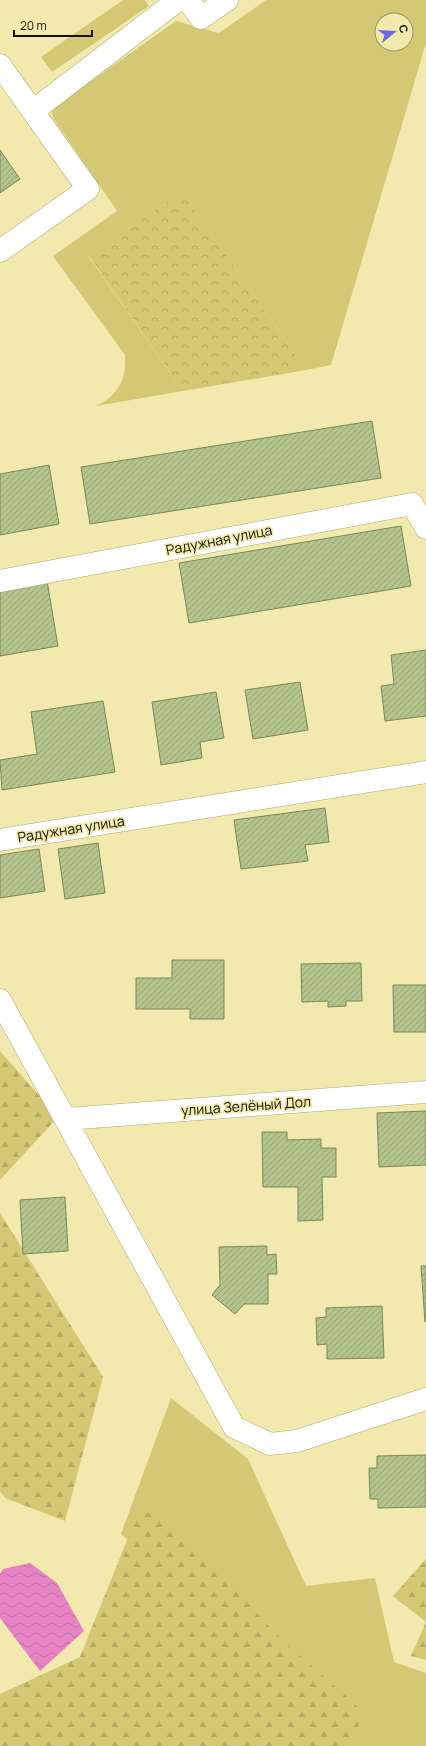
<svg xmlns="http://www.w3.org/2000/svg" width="426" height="1746" viewBox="0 0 426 1746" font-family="Manrope,sans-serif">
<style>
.green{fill:#d4c874;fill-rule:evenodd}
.forest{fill:url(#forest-firs)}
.park{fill:url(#park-crowns)}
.water{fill:url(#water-waves)}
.building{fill:url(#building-hatch);stroke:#7a8854}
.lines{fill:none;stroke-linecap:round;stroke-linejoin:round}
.minor-casing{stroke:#b0a86f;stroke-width:23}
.minor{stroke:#fff;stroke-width:22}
.labels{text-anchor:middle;stroke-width:3.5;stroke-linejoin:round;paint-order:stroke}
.street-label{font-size:14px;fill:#131000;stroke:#f1e9ae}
</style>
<defs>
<pattern id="forest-firs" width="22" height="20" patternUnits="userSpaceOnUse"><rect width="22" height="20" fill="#d4c874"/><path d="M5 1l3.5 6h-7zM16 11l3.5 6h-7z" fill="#b5ab63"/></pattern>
<pattern id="park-crowns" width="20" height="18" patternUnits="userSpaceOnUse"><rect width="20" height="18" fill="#d4c874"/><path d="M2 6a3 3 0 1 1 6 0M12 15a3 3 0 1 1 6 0" fill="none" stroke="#b5ab63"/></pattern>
<pattern id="water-waves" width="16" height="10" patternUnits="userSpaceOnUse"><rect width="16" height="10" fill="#e683c4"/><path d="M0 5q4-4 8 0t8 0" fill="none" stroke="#c470a7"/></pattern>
<pattern id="building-hatch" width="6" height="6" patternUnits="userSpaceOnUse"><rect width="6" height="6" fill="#b3c38c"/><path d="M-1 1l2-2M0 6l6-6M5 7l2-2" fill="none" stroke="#99a677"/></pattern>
</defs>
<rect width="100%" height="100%" fill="#f1e9ae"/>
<path class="green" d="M123 0H145L149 6 52 72 41 57Z
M266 0H426V43L331 365 306 370 182 192 89 257 183 391 96 406C118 396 127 379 125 355L53 256 117 211 53 118 52 112 54 107 176 21 219 33ZM382 20H406V44H382Z
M171 1398 248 1459 306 1586 375 1578 394 1662 426 1673V1746H273L252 1646 121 1534Z"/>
<path class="forest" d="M0 1051 58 1117 0 1180Z
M0 1213 103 1377 65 1521 5 1498 0 1491Z
M140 1508 185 1534 282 1640 363 1711 353 1746H0V1694L80 1657Z
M426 1559V1660L411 1656 426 1622 393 1596Z"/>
<path class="park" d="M182 192 306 370 183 391 89 256Z"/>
<path class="water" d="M30 1563 57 1583 84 1631 40 1671 0 1618V1574L3 1569Z"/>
<path class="building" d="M0 150 20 179 0 193Z
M372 421 381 478 90 524 81 467Z
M49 465 59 524 0 535V474Z
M401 526 411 586 189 623 179 563Z
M46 575 58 646 0 656V583Z
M426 650V716L385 721 381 686 394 684 391 655Z
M300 682 308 730 253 739 245 690Z
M216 692 224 738 200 742 202 758 161 765 152 702Z
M103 701 115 772 2 790 0 760 37 754 31 712Z
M325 808 329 842 305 845 308 861 241 869 234 820Z
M98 843 105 893 65 899 58 849Z
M39 849 45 891 0 898V855Z
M172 960H224V1019H190V1009H136V978H172Z
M361 963 362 1001H346V1006L328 1007V1001L302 1002 301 964Z
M393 985H426V1032H394Z
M426 1111V1165L379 1167 377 1113Z
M262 1132H287V1140L321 1139V1148H336V1177H322L323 1220 298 1221V1187H263Z
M65 1197 68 1251 23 1254 20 1200Z
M267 1246V1255L276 1254 277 1274H268V1304H244L235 1314 212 1295 220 1285 219 1247Z
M421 1266H426V1321L425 1322Z
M382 1306 384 1358 327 1359V1344L317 1345 316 1318 326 1317V1308Z
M426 1455V1507L378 1508V1499H370L369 1468H377V1456Z"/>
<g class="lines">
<defs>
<path id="minor" d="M188 0 201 18 227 0
M0 65 88 189 0 251
M33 111 178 0
M0 581 412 504 426 528
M0 840 426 772
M0 1000 234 1427 270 1444 297 1441 426 1399
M66 1119 426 1092"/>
</defs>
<use href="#minor" class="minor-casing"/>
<use href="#minor" class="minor"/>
</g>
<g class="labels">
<g class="street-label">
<text transform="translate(219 540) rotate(-11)" y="5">Радужная улица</text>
<text transform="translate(71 829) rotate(-9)" y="5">Радужная улица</text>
<text transform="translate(246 1106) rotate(-4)" y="5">улица Зелёный Дол</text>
</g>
</g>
<g transform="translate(394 32) rotate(72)"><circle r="19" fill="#f1e9ae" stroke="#989268"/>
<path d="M0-3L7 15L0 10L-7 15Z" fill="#6d67e1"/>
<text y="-6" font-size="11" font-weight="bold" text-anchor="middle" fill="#131000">С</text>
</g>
<path d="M14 30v6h78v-6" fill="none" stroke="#131000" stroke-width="2"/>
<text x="20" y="30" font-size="12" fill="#131000" stroke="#f1e9ae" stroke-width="3" paint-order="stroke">20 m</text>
</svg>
